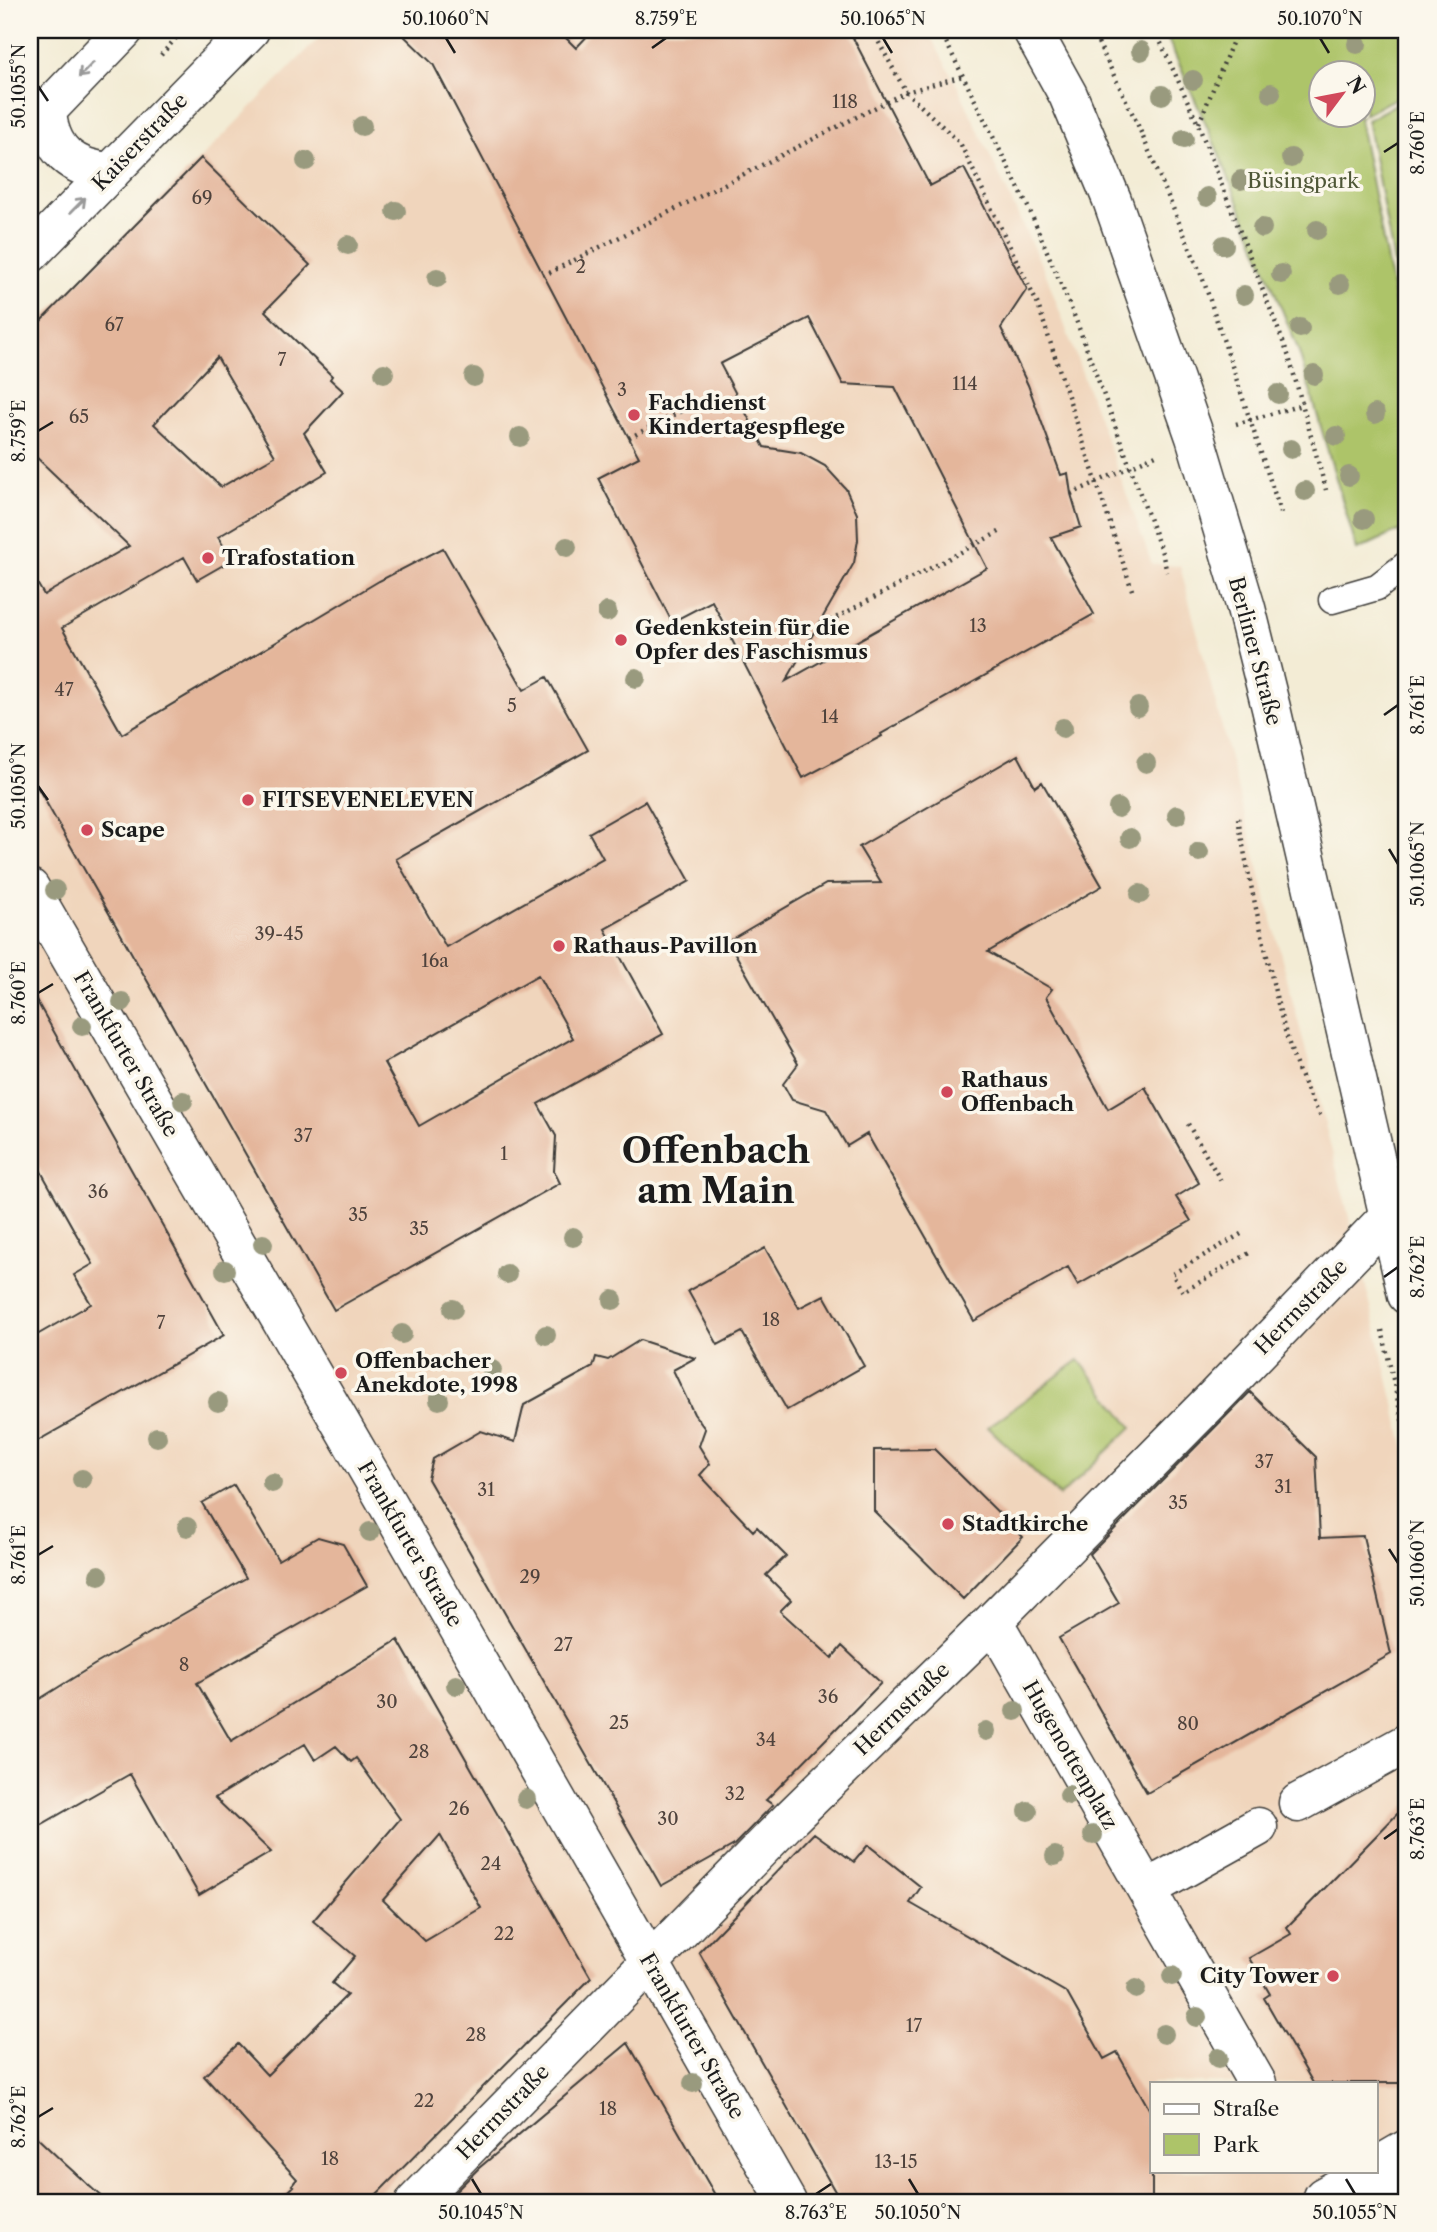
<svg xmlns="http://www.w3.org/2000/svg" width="1437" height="2232" viewBox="0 0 1437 2232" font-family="'Libre Caslon Text',serif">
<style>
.built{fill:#f0d5bc;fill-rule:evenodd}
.green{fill:#adc469;stroke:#647042;stroke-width:2}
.building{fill:#e4b69b;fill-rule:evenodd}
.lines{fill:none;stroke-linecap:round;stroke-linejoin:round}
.service-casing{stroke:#3c3b38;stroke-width:29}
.pedestrian-casing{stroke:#3c3b38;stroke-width:41}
.secondary-casing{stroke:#3c3b38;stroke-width:41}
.path{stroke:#3c3b38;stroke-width:4.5;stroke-dasharray:2 5;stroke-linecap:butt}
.service{stroke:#fff;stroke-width:26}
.pedestrian{stroke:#fff;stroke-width:38}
.secondary{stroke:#fff;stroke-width:38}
.tree{fill:#999a7e}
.oneway{stroke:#999}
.ticks{fill:none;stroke:#1c1c1c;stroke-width:2.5}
.poi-dot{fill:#d1495b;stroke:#fbf7ec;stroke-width:2.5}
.labels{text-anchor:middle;stroke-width:7;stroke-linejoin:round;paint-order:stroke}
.number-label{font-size:18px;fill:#4e423c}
.street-label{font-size:21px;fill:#1c1c1c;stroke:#fbf7ec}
.park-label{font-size:21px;fill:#4f5737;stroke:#fbf7ec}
.poi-label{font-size:21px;font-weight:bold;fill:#1c1c1c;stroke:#fbf7ec;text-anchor:start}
.town-label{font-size:35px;font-weight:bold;fill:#1c1c1c;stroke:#fbf7ec}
.neatline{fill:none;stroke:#1c1c1c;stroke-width:2.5}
.ticks-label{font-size:18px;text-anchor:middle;fill:#1c1c1c}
</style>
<rect width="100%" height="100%" fill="#fbf7ec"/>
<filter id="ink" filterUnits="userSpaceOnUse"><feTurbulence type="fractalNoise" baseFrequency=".0143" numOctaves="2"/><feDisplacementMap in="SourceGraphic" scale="14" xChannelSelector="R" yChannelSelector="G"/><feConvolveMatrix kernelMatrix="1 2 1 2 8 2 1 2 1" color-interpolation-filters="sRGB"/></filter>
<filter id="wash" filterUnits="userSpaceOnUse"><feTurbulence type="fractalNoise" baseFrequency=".00686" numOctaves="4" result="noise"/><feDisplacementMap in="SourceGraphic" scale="28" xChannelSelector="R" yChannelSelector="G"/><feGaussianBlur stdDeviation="1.57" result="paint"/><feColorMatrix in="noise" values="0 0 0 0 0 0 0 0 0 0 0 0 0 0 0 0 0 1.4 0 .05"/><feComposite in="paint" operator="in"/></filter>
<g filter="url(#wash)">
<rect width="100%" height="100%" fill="#f3ecd5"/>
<path class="built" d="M327 30H927L959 89 1047 277 1152 564 1180 566 1351 1225 1407 1457V2202H30V332ZM1152 2083H1376V2171H1152Z"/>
<path class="green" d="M1164 30H1407V92L1364 115V74H1322V116H1362L1359 118 1407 363V527L1357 550 1298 349 1219 154Z
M1407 98V331L1367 120Z
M1079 1360 1132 1427 1060 1496 988 1427Z"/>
<g id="blocks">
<path class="building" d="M398 30H558L576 48 593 30H849L930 186 964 168 1027 289 1001 328 1028 385 1061 475 1068 473 1071 494 1081 527 1051 537 1094 614 881 734 882 736 803 778 712 601 672 622 598 478 639 457 433 64ZM809 318 843 384 895 387 987 568 786 681 854 563 858 540 857 514 846 489 825 466 801 453 764 447 720 364Z
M201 158 310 265 265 311 332 376 330 379 343 391 304 433 327 472 218 537 232 560 197 580 184 557 62 628 122 734 379 581 443 548 524 690 547 677 588 750 396 859 446 947 603 858 589 833 645 801 690 881 605 929 663 1034 538 1104 556 1136 554 1171 560 1183 334 1310 30 774V571L44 595 129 546 33 454 35 447 30 442V332ZM217 357 275 456 221 487 154 424ZM538 975 573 1038 419 1126 384 1063Z
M1018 755 1035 787 1042 782 1102 886 988 952 1052 989 1046 997 1108 1109 1145 1087 1199 1183 1176 1197 1191 1221 1078 1285 1068 1267 974 1321 867 1134 847 1146 826 1110 792 1100 783 1084 798 1064 728 941 826 884 881 883 859 847Z
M30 989 224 1335 30 1445V1339L91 1304 74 1275 93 1264 30 1152Z
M765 1248 799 1308 824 1295 864 1366 787 1410 742 1332 718 1345 688 1291Z
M640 1340 695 1358 673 1370 694 1414 705 1429 699 1446 710 1464 700 1475 753 1531 757 1527 786 1556 766 1575 791 1600 780 1611 832 1658 842 1646 881 1683 766 1800 773 1805 734 1845 661 1886 428 1479 433 1459 481 1431 515 1442 524 1405 593 1367 596 1357 608 1360Z
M1250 1392 1316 1457 1320 1538 1363 1536 1391 1654 1147 1793 1059 1638 1119 1603 1090 1554Z
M934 1449 1023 1537 963 1599 874 1511V1450Z
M234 1485 278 1560 318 1537 343 1544 367 1586 197 1683 231 1741 398 1640 591 1978 369 2202H278L294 2186 292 2185 297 2179 204 2076 238 2044 267 2075 347 1995 332 1983 355 1956 313 1921 400 1819 356 1758 351 1762 336 1746 315 1760 305 1744 215 1798 271 1852 199 1895 130 1774 30 1831V1705L94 1665 246 1578 202 1503ZM440 1835 481 1908 425 1941 383 1900Z
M1407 1804V2083H1313L1264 1998 1270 1994 1249 1958 1291 1934 1287 1927Z
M814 1833 854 1862 868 1845 921 1887 910 1903 1067 1993 1104 2059 1117 2052 1152 2114V2202H841L699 1952Z
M628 2043 719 2202H445L479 2168Z
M30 2131 64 2163 107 2202H30Z"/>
</g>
</g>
<g filter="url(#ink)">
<use href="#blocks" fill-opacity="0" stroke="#3c3b38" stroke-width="2"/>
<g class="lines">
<defs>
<path id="service" d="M1332 600 1377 587 1407 564"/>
<path id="pedestrian" d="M30 888 376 1484 787 2202
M993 1621 1257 2083
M1298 1803 1407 1743
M1147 1889 1258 1827
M1376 2167 1407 2149
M1323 2197 1370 2171
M415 2202 792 1817 993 1621 1214 1398 1388 1217
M1376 2202 1407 2185"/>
<path id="secondary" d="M1032 30 1068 95 1112 200 1195 437 1246 608 1271 708 1407 1295
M47 110C49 150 72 169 111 172
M30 128 124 30
M30 254 250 30"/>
</defs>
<use href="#service" class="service-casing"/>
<use href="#pedestrian" class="pedestrian-casing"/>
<use href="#secondary" class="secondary-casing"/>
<path class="path" d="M872 30 906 92 960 143 1038 305 1133 593
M940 30 1030 211 1076 320 1162 553 1167 572
M1092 30 1137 123 1203 279 1281 513
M1155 30 1198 124 1289 357 1326 490
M161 55 183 30
M1199 123 1237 31 1241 30
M543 276 906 92 963 76
M1236 424 1302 405
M629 438 708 397
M1071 494 1156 455
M824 624 1001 531
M1238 818C1246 864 1256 910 1267 956 1279 1010 1291 1067 1320 1115
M1188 1124 1221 1181
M1241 1234 1172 1274 1183 1292 1251 1252
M1382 1330 1407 1442"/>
<use href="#service" class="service"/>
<use href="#pedestrian" class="pedestrian"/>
<use href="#secondary" class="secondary"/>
</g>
<g class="tree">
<circle cx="1357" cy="44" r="10"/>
<circle cx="1141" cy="51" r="10"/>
<circle cx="1193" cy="80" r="10"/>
<circle cx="1271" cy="93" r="10"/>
<circle cx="1162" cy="95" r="10"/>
<circle cx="362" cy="126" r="10"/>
<circle cx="1184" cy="139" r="10"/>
<circle cx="1291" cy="158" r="10"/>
<circle cx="306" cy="161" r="10"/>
<circle cx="1241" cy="180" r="10"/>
<circle cx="1207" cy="197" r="10"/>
<circle cx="396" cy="211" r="10"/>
<circle cx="1262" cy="228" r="10"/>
<circle cx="1317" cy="230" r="10"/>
<circle cx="348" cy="245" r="10"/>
<circle cx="1224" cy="245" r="10"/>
<circle cx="1281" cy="274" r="10"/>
<circle cx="437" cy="278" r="10"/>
<circle cx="1340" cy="284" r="10"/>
<circle cx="1244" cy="295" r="10"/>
<circle cx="1300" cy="328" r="10"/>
<circle cx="384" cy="373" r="10"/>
<circle cx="1314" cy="375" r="10"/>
<circle cx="474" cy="377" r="10"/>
<circle cx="1278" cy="394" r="10"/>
<circle cx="1375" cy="414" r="10"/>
<circle cx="1336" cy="436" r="10"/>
<circle cx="520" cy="437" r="10"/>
<circle cx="1291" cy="449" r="10"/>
<circle cx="1349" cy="476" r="10"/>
<circle cx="1305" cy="491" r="10"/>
<circle cx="1364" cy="519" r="10"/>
<circle cx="567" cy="547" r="10"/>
<circle cx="607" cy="612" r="10"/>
<circle cx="636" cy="678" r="10"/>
<circle cx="1138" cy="707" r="10"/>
<circle cx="1063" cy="728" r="10"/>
<circle cx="1146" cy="763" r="10"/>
<circle cx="1118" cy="808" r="10"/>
<circle cx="1177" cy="815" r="10"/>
<circle cx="1130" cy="838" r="10"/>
<circle cx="1199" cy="852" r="10"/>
<circle cx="55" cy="890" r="10"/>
<circle cx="1140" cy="894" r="10"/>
<circle cx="122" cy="1002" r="10"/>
<circle cx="82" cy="1026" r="10"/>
<circle cx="183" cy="1101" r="10"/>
<circle cx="573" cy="1237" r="10"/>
<circle cx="263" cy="1244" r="10"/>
<circle cx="225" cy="1270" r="10"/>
<circle cx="507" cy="1274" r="10"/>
<circle cx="613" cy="1300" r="10"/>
<circle cx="453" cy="1309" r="10"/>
<circle cx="402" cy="1334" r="10"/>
<circle cx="546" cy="1335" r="10"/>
<circle cx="492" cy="1370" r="10"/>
<circle cx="439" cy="1400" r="10"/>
<circle cx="218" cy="1402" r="10"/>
<circle cx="157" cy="1437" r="10"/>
<circle cx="82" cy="1479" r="10"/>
<circle cx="272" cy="1483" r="10"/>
<circle cx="187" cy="1527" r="10"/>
<circle cx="370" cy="1532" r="10"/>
<circle cx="99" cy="1575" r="10"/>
<circle cx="456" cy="1685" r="10"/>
<circle cx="1015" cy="1711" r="10"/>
<circle cx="986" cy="1731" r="10"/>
<circle cx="1069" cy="1795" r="10"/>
<circle cx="526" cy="1799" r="10"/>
<circle cx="1028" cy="1811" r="10"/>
<circle cx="1093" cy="1835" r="10"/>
<circle cx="1055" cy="1856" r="10"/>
<circle cx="1172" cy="1976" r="10"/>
<circle cx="1136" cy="1989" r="10"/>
<circle cx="1197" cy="2017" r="10"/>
<circle cx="1164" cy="2034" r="10"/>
<circle cx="1218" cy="2058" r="10"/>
<circle cx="693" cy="2083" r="10"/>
</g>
<defs><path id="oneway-shaft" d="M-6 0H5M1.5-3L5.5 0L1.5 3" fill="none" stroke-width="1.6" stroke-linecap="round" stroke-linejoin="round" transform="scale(1.75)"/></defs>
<g class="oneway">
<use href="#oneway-shaft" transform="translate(86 70) rotate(134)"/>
<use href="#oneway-shaft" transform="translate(78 205) rotate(-45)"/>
</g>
</g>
<path class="ticks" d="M446 38 455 53M883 38 892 53M1320 38 1329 53M652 48 666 38M38 86 48 101M1384 152 1398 143M38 431 53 422M1384 715 1398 705M38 786 48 800M1389 849 1398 864M38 993 53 984M1384 1277 1398 1267M1389 1549 1398 1563M38 1555 53 1546M1384 1839 1398 1829M38 2117 53 2108M472 2179 481 2194M909 2179 918 2194M1346 2179 1355 2194M816 2194 831 2184"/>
<g class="poi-dot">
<circle cx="634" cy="415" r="7"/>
<circle cx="208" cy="558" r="7"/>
<circle cx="621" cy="640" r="7"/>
<circle cx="248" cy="800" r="7"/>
<circle cx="87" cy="830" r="7"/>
<circle cx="559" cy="946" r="7"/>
<circle cx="947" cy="1092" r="7"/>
<circle cx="341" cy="1373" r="7"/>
<circle cx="948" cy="1524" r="7"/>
<circle cx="1333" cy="1976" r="7"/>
</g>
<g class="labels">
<g class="number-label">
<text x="845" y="108">118</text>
<text x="202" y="204">69</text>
<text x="581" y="273">2</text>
<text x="114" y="331">67</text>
<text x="282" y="366">7</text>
<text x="965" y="390">114</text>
<text x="622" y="396">3</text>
<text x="79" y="423">65</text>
<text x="978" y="632">13</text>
<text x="64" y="696">47</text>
<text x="512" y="712">5</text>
<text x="830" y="723">14</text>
<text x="279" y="940">39-45</text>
<text x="435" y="967">16a</text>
<text x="303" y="1142">37</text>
<text x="504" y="1160">1</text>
<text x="98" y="1198">36</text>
<text x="358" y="1221">35</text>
<text x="419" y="1235">35</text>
<text x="771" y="1326">18</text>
<text x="161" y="1329">7</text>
<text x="1264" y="1468">37</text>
<text x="1283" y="1493">31</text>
<text x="486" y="1496">31</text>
<text x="1178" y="1509">35</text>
<text x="530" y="1583">29</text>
<text x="563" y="1651">27</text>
<text x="184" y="1671">8</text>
<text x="828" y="1703">36</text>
<text x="387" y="1708">30</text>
<text x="619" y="1729">25</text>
<text x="1188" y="1730">80</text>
<text x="766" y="1746">34</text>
<text x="419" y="1758">28</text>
<text x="735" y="1800">32</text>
<text x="459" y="1815">26</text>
<text x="668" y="1825">30</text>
<text x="491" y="1870">24</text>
<text x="504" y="1940">22</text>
<text x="914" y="2032">17</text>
<text x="476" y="2041">28</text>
<text x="424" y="2107">22</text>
<text x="608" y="2115">18</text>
<text x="330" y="2165">18</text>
<text x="896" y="2168">13-15</text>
</g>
<g class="street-label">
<text transform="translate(140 142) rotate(-46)" y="7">Kaiserstraße</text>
<text transform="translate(1255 651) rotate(75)" y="7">Berliner Straße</text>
<text transform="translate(126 1054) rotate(60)" y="7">Frankfurter Straße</text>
<text transform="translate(1301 1307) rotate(-46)" y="7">Herrnstraße</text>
<text transform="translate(410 1544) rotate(60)" y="7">Frankfurter Straße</text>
<text transform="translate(902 1709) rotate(-44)" y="7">Herrnstraße</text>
<text transform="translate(1070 1755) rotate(60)" y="7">Hugenottenplatz</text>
<text transform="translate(692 2036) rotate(60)" y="7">Frankfurter Straße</text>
<text transform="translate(503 2112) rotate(-46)" y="7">Herrnstraße</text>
</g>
<g class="park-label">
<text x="1303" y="188">Büsingpark</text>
</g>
<g class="poi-label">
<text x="648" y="410">Fachdienst<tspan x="648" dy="24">Kindertagespflege</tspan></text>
<text x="222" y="565">Trafostation</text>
<text x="635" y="635">Gedenkstein für die<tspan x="635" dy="24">Opfer des Faschismus</tspan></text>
<text x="262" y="807">FITSEVENELEVEN</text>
<text x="101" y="837">Scape</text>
<text x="573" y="953">Rathaus-Pavillon</text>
<text x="961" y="1087">Rathaus<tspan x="961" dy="24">Offenbach</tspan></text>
<text x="355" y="1368">Offenbacher<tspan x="355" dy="24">Anekdote, 1998</tspan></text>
<text x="962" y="1531">Stadtkirche</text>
<text x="1319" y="1983" text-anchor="end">City Tower</text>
</g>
<g class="town-label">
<text x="716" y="1163">Offenbach<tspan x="716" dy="40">am Main</tspan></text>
</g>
</g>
<rect width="1437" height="2232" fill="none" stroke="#fbf7ec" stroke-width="77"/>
<rect x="1150" y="2082" width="228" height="91" fill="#fbf7ec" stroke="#a29f99" stroke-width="2"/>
<rect x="1164" y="2104" width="35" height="10" fill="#ffffff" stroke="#a29f99" stroke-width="2"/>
<text x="1213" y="2116" font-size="21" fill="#1c1c1c">Straße</text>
<rect x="1164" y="2134" width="35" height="21" fill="#adc469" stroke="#a29f99" stroke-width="2"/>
<text x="1213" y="2152" font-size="21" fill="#1c1c1c">Park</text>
<g transform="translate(1342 94) rotate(58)"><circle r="33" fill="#fbf7ec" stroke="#a29f99" stroke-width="2"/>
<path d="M0-5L12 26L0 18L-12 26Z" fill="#d1495b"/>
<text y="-10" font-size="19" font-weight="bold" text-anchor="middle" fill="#1c1c1c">N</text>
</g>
<rect x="38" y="38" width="1360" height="2156" class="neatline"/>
<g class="ticks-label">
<text x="446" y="25">50.1060°N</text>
<text x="666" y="25">8.759°E</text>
<text x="883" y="25">50.1065°N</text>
<text x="1320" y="25">50.1070°N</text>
<text transform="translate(19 86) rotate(-90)" y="6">50.1055°N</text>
<text transform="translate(1418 143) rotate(-90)" y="6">8.760°E</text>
<text transform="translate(19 431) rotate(-90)" y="6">8.759°E</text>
<text transform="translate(1418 705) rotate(-90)" y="6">8.761°E</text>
<text transform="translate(19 786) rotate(-90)" y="6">50.1050°N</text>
<text transform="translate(1418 864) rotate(-90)" y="6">50.1065°N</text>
<text transform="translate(19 993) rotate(-90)" y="6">8.760°E</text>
<text transform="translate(1418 1267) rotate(-90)" y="6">8.762°E</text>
<text transform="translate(19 1555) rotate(-90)" y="6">8.761°E</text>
<text transform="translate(1418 1563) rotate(-90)" y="6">50.1060°N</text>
<text transform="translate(1418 1829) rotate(-90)" y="6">8.763°E</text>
<text transform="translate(19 2117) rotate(-90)" y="6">8.762°E</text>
<text x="481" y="2219">50.1045°N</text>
<text x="816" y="2219">8.763°E</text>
<text x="918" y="2219">50.1050°N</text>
<text x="1355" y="2219">50.1055°N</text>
</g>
</svg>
